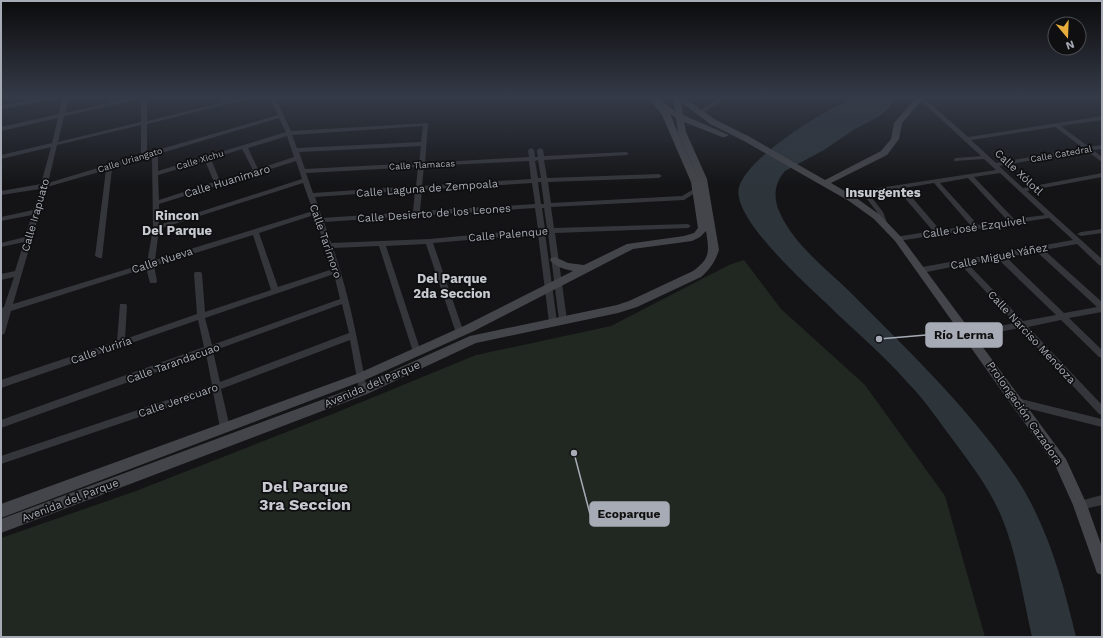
<svg xmlns="http://www.w3.org/2000/svg" width="1103" height="638" viewBox="0 0 1103 638" font-family="'Work Sans',sans-serif">
<style>
.green{fill:#212821}
.water{fill:#2d353b}
.lines{fill:none;stroke-linecap:round;stroke-linejoin:round}
.street{fill:#35363b;fill-rule:evenodd}
.secondary{fill:#44454a;fill-rule:evenodd}
.labels{text-anchor:middle;stroke-width:3.5;stroke-linejoin:round;paint-order:stroke}
.far-street-label{font-size:9px;fill:#a7abb5;stroke:#0f0f11}
.street-label{font-size:11px;fill:#a7abb5;stroke:#0f0f11}
.quarter-label{font-size:13px;font-weight:bold;fill:#c7cad1;stroke:#0f0f11}
.near-quarter-label{font-size:16px;font-weight:bold;fill:#c7cad1;stroke:#0f0f11}
.leader{fill:none;stroke:#a7abb5;stroke-width:1.5}
.callout-dot{fill:#a7abb5;stroke:#0f0f11;stroke-width:1.5}
.callout{fill:#a7abb5;stroke:#a7abb5;stroke-width:1.5}
.callout-label{font-size:12px;text-anchor:middle;font-weight:bold;fill:#111}
</style>
<rect width="100%" height="100%" fill="#141416"/>
<path class="green" d="M744 260 781 309 865 385 945 496 985 637H1V538L136 491 330 415 476 355 611 326 729 265Z"/>
<path class="water" d="M853 97H896L887 110 878 117 855 129 824 150 785 171C774 183 773 199 780 213 795 247 831 272 856 298 913 355 972 412 1017 479 1048 527 1063 582 1076 637H1032C1023 598 1017 554 1002 518 991 491 973 467 956 444 940 423 926 401 908 383 883 354 852 329 825 302 804 282 731 217 739 187 747 160 807 122 831 109 838 105 847 102 853 97Z"/>
<g class="lines">
<path class="street" d="M50 97H62L59 99 1 109V105Z
M63 97H69L65 113 136 97H147V121L246 97H256L147 124V153L278 115 269 97H275L291 131 428 123 425 163 529 157 528 150 531 148 534 150 535 157H538L537 150 540 148 543 150 544 156 626 152 628 153V155L544 160 547 178 659 174 662 176 659 178 548 182 551 203 682 196 699 186 701 185 704 187 684 200 551 207 554 228 688 224 691 226 688 228 555 233 567 320 566 322H560L559 320 548 233H545L557 322 556 324H550L549 322 538 234 433 243 464 333 463 335H457L456 333 426 244 386 246 421 352 420 354H414L413 352 379 246 333 248C349 294 358 342 367 390L366 393 363 394 360 393 359 390 350 340 221 389 230 428 228 431 225 432 222 431 220 428 213 392 1 464V456L212 385 206 354 1 428V420L204 347 198 320 1 388V380L117 341 120 304H126L127 306 125 339 197 314 194 274 195 272H201L202 274 205 312 271 290 253 235 154 266 157 281 156 283H150L146 268 11 311 5 332 4 334 1 335V318L2 313 1 314V308L4 307 14 277 1 280V274L15 271 24 242 1 247V243L25 237 32 215 1 221V217L33 210 40 189 1 195V191L41 184 51 147 1 159V155L52 143 58 118 1 131V127L59 114ZM141 99V122L58 142 64 116ZM279 118 286 132 158 171V154ZM141 125V155L48 183 57 145ZM423 126 421 142 297 148 292 135ZM287 136 294 157 258 169 248 148ZM421 146 419 163 305 169 299 152ZM242 149 253 170 220 181 211 159ZM152 156 153 228 147 263 13 304 47 187 106 170 95 256 99 258H102L112 168ZM538 160 541 178H538L535 161ZM205 161 214 182 159 200 158 175ZM296 161 302 179 159 225V204ZM529 161 531 179 422 186 424 166ZM418 167 416 186 313 193 306 173ZM538 182H541L544 204H541ZM303 183 313 211 155 260 159 229ZM532 183 535 204 420 211 422 190ZM415 190 413 212 322 218 315 197ZM535 208 538 229 429 239 331 243 324 222ZM542 208H544L547 228 545 229ZM314 215 333 269 278 287 259 233ZM334 274 340 299 212 345 205 318ZM342 304 349 333 220 382 213 351Z
M721 97H728L701 114 696 113Z
M919 97H923L968 137 1102 116V120L1061 126 1089 147 1102 145V149L1093 150 1102 157V162L1087 151 999 166 1023 188 1102 173V177L1027 191 1102 259V266L1099 265 1077 244 1044 250 1102 302V312L1069 318 1102 350V358L1099 357 1061 320 1028 327 1102 405V415L1099 414 1019 328 969 338 966 337 965 335 966 333 969 332 1015 323 961 265 922 273 918 270 922 267 1073 240 1049 218 898 241 894 239 895 237 933 231 897 189 869 194 883 212 888 225 885 227H883L877 212 863 194 864 191 866 190 996 170 984 159 954 161V159L956 158 981 156 919 99ZM1055 127 1083 148 996 163 971 140ZM1000 173 1045 215 1014 219 974 177ZM968 178 1007 220 978 225 940 183ZM934 183 971 226 940 230 904 188ZM1037 252 1097 307 1064 313 1006 257ZM998 259 1056 315 1023 321 968 264Z
M1102 229V233L1081 236 1077 234 1081 232Z
M1017 398 1102 419V427L1014 405 1013 402 1014 399Z
M1102 495V505L1080 510 1076 508 1075 505 1076 502Z"/>
<path class="secondary" d="M648 97H656L675 111 672 97H683L716 120 750 137 825 180 881 151 891 139 894 123 917 97H925L902 123 899 139 887 155 831 183 855 197 880 215 901 237 1066 459 1087 505 1102 547V575L1097 573 1073 505 1056 467 895 241 874 219 849 201 744 141 710 124 681 102 683 115 729 135 725 137H722L684 122 686 132 707 179 719 250C715 262 710 269 701 277L637 307 618 313 476 343 367 394 1 533V519L359 386 470 336 617 305 629 301 693 271C711 258 709 251 706 231L700 237 692 241 633 249 474 331 365 380 1 518V504L357 374 466 325 573 271C564 269 556 267 550 260L551 258 555 257 568 263 584 265 627 244 684 236 694 233 698 228 691 182 662 115ZM670 114 676 118 678 132 699 181Z"/>
</g>
<linearGradient id="sky" x2="0" y2="1"><stop stop-color="#0b0b0c"/><stop offset="0.52" stop-color="#343a47"/><stop offset="1" stop-color="#343a47" stop-opacity="0"/></linearGradient>
<rect width="1103" height="186" fill="url(#sky)"/>
<g class="labels">
<g class="far-street-label">
<text transform="translate(1061 154) rotate(-10)" y="3">Calle Catedral</text>
<text transform="translate(130 160) rotate(-17)" y="3">Calle Uriangato</text>
<text transform="translate(200 160) rotate(-17)" y="3">Calle Xichu</text>
<text transform="translate(422 165) rotate(-3)" y="3">Calle Tlamacas</text>
</g>
<g class="street-label">
<text transform="translate(1019 172) rotate(43)" y="4">Calle Xólotl</text>
<text transform="translate(227 181) rotate(-17)" y="4">Calle Huanimaro</text>
<text transform="translate(427 188) rotate(-4)" y="4">Calle Laguna de Zempoala</text>
<text transform="translate(434 213) rotate(-4)" y="4">Calle Desierto de los Leones</text>
<text transform="translate(35 215) rotate(-74)" y="4">Calle Irapuato</text>
<text transform="translate(974 227) rotate(-8)" y="4">Calle José Ezquivel</text>
<text transform="translate(508 234) rotate(-5)" y="4">Calle Palenque</text>
<text transform="translate(326 241) rotate(71)" y="4">Calle Tarimoro</text>
<text transform="translate(999 256) rotate(-11)" y="4">Calle Miguel Yáñez</text>
<text transform="translate(162 260) rotate(-18)" y="4">Calle Nueva</text>
<text transform="translate(1032 337) rotate(47)" y="4">Calle Narciso Mendoza</text>
<text transform="translate(101 350) rotate(-19)" y="4">Calle Yuriria</text>
<text transform="translate(173 363) rotate(-20)" y="4">Calle Tarandacuao</text>
<text transform="translate(372 384) rotate(-23)" y="4">Avenida del Parque</text>
<text transform="translate(178 400) rotate(-19)" y="4">Calle Jerecuaro</text>
<text transform="translate(1025 413) rotate(55)" y="4">Prolongación Cazadora</text>
<text transform="translate(70 500) rotate(-21)" y="4">Avenida del Parque</text>
</g>
<g class="quarter-label">
<text x="883" y="197">Insurgentes</text>
<text x="177" y="220">Rincon<tspan x="177" dy="15">Del Parque</tspan></text>
<text x="452" y="283">Del Parque<tspan x="452" dy="15">2da Seccion</tspan></text>
</g>
<g class="near-quarter-label">
<text x="305" y="492">Del Parque<tspan x="305" dy="18">3ra Seccion</tspan></text>
</g>
</g>
<path class="leader" d="M879 339L926 335M574 453L590 514"/>
<g class="callout-dot">
<circle cx="879" cy="339" r="4"/>
<circle cx="574" cy="453" r="4"/>
</g>
<g class="callout">
<rect x="926" y="323" width="76" height="24" rx="4"/>
<rect x="590" y="502" width="79" height="24" rx="4"/>
</g>
<g class="callout-label">
<text x="964" y="339">Río Lerma</text>
<text x="629" y="518">Ecoparque</text>
</g>
<rect width="1103" height="638" fill="none" stroke="#a7abb5" stroke-width="4"/>
<g transform="translate(1067 36) rotate(161)"><circle r="19" fill="#0f0f11" stroke="#4c4d53"/>
<path d="M0-3L7 15L0 10L-7 15Z" fill="#e6ad3c"/>
<text y="-6" font-size="11" font-weight="bold" text-anchor="middle" fill="#a7abb5">N</text>
</g>
</svg>
